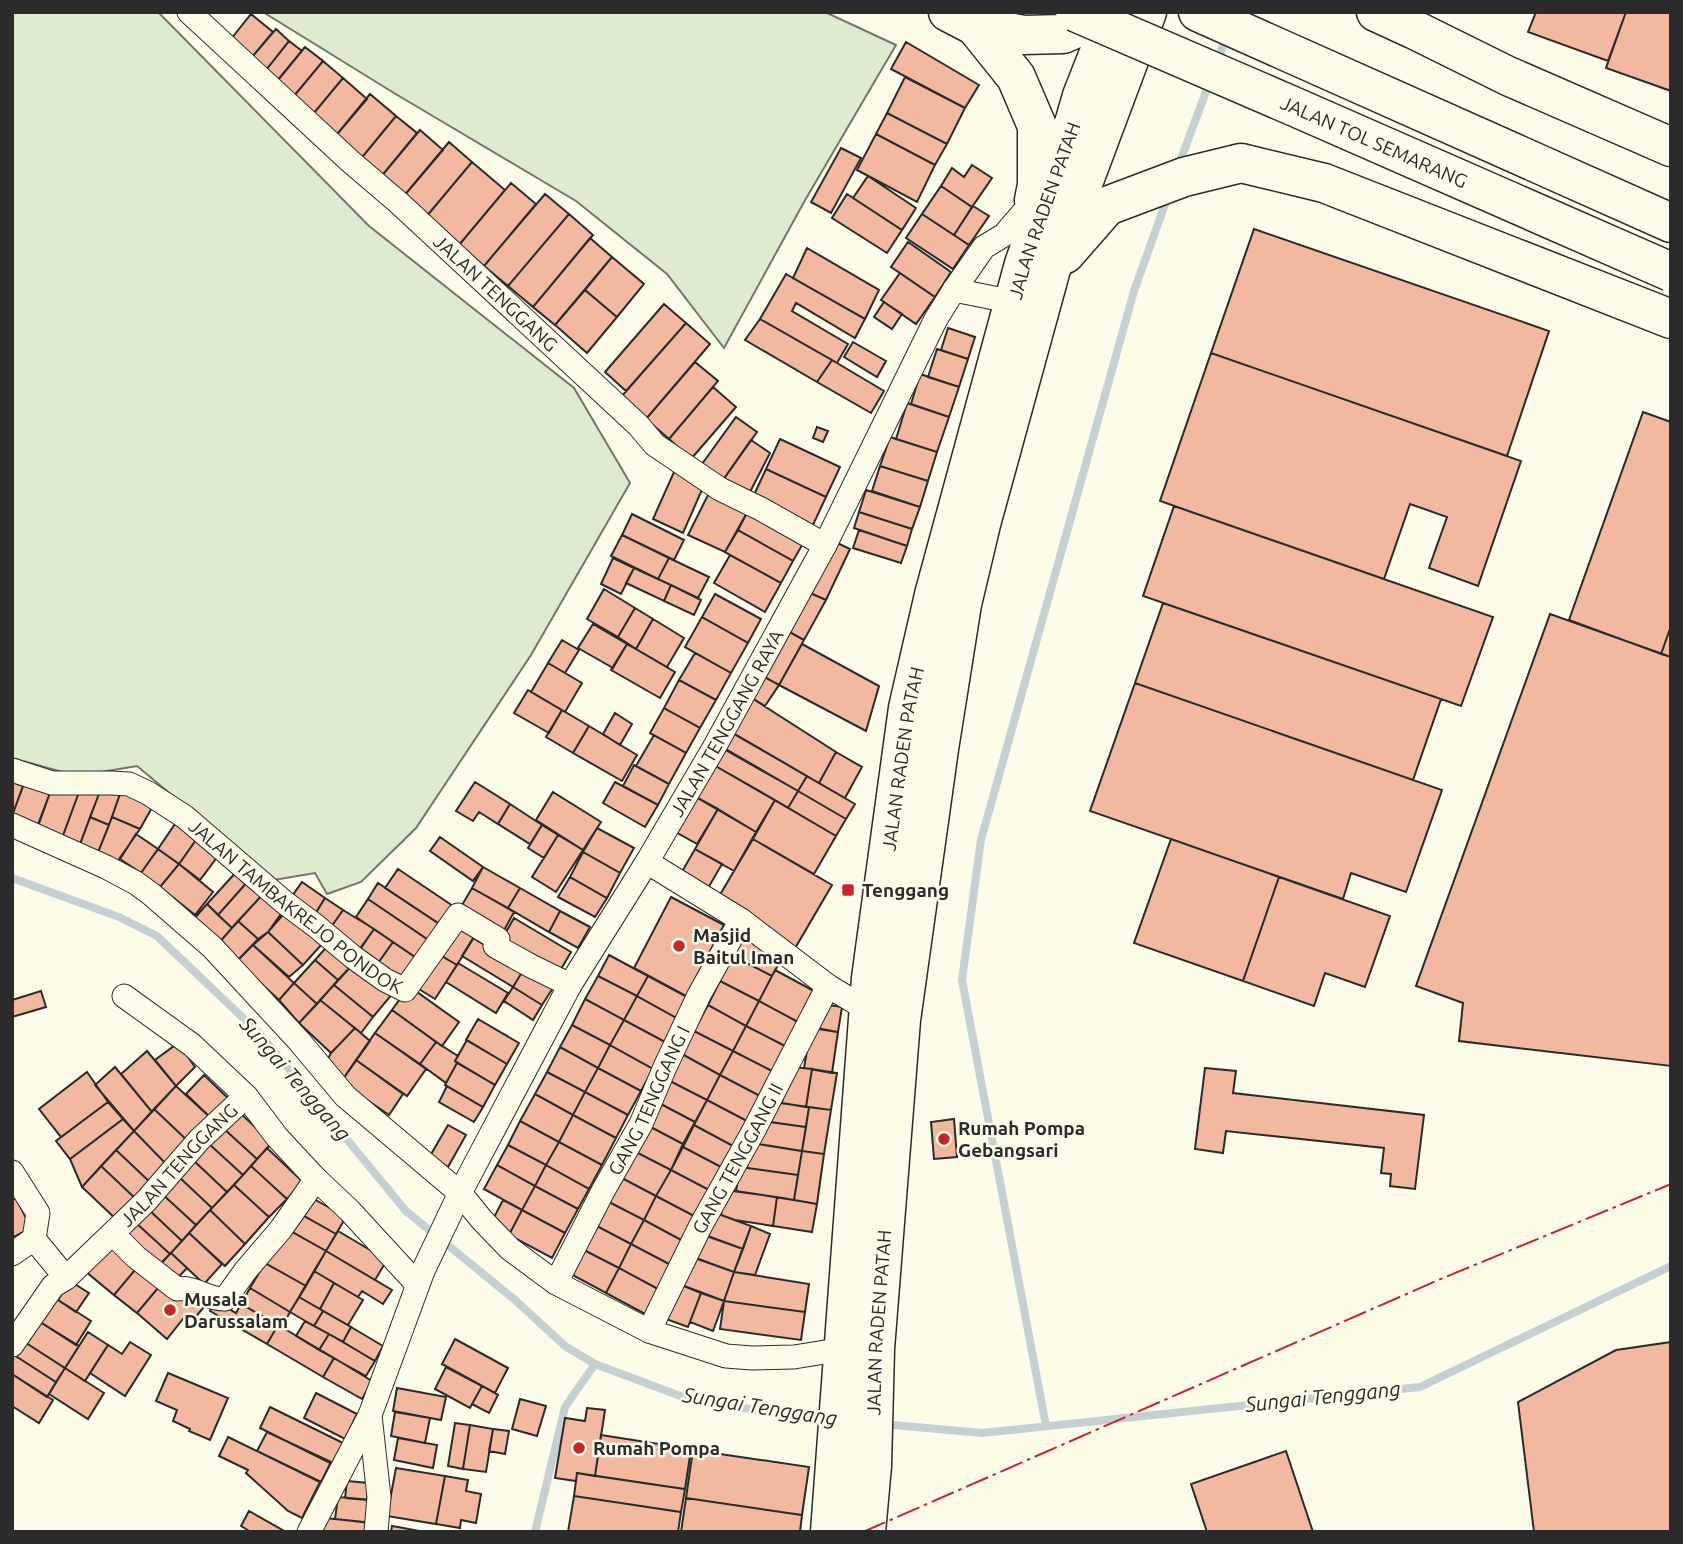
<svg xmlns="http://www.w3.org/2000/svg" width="1683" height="1544" viewBox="0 0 1683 1544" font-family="Ubuntu,sans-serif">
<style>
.green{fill:#deebd1;stroke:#74746e;stroke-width:2}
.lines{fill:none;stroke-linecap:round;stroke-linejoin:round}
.stream{stroke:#c7d0d0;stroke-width:8}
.building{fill:#f2b8a0;stroke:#2b2b2b;stroke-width:2}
.street-casing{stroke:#2b2b2b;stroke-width:25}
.highway-casing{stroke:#2b2b2b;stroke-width:41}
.street{stroke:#fdfbea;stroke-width:23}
.highway{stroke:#fdfbea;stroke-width:38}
.highway-bridge-casing{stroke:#2b2b2b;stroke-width:41;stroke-linecap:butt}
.highway-bridge{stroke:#fdfbea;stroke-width:38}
.power{stroke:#c62828;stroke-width:2;stroke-dasharray:24 5 3.5 5;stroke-linecap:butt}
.poi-dot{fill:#c62828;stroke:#fdfbea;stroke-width:2.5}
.labels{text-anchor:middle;stroke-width:5;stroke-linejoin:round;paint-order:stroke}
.street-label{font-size:19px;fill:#2b2b2b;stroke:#fdfbea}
.poi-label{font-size:19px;font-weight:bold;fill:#2b2b2b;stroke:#fdfbea;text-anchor:start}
.water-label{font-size:21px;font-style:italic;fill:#2b2b2b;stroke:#fdfbea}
</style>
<rect width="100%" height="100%" fill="#fdfbea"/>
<path class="green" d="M12 12H158L369 226 574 388 630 483 531 655 416 828 361 882 327 894 315 873 274 880 137 766 77 776 12 758Z
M263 12H825L896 45 804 202 724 348 667 274 576 201 394 93Z"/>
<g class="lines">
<path class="stream" d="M1217 62 1227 35
M1178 167 1210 81
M12 878 119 917 157 936 260 1034 406 1211 515 1300 565 1346 595 1364 691 1400 787 1415 827 1419
M882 1424 982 1433 1420 1387 1671 1266
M1046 1426 962 980 981 840 1134 291 1168 196
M535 1532 565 1407 595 1364"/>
</g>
<path class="building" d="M1536 12H1626L1608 61 1528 32Z
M1626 12H1671V91L1606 68Z
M251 14 273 32 252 57 231 39Z
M276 29 289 41 262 75 247 63Z
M289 41 302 51 274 85 262 75Z
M906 42 979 85 965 108 891 69Z
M305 47 323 61 289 102 272 87Z
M323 61 343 78 309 119 289 102Z
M905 77 965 108 947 144 887 113Z
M343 78 367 99 333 139 309 119Z
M370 94 396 116 359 161 333 139Z
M887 113 947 144 935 165 876 134Z
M396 116 417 133 380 178 359 161Z
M420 130 443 150 403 197 380 178Z
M876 134 935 165 917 202 857 170Z
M449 142 472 162 426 217 403 197Z
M841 148 861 158 831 213 811 202Z
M472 162 505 190 459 245 426 217Z
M972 165 992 178 972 207 941 186 952 168 964 177Z
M868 176 916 208 902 230 853 198Z
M511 183 536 204 484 266 459 245Z
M941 186 972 207 954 235 922 214Z
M545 194 569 214 508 286 484 266Z
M847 194 902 230 887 253 832 218Z
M973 206 989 216 969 245 954 235Z
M569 214 593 235 533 307 508 286Z
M922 214 969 245 953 269 906 238Z
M1254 229 1549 331 1507 456 1211 353Z
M590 238 612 257 555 325 533 307Z
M908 242 951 272 935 297 891 267Z
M807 248 879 290 865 319 793 278Z
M612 257 644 284 617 317 585 290Z
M900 273 935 297 916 324 881 300Z
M786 274 865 319 855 338 796 303 792 311 848 344 837 363 760 319Z
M585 290 617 317 587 353 555 325Z
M884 302 902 314 892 329 874 317Z
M664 304 686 323 626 391 605 372Z
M760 319 832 360 817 382 745 340Z
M686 323 710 344 646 419 621 397Z
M948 328 975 337 968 359 941 350Z
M853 342 886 361 877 377 844 357Z
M937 349 968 359 959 387 928 377Z
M1211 353 1521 461 1478 586 1429 568 1447 517 1410 504 1384 579 1160 501Z
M832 360 884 391 871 413 817 382Z
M695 362 718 381 669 439 646 419Z
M920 374 959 387 949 417 911 404Z
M713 387 736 407 691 459 669 439Z
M907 403 949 417 937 452 896 439Z
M1643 412 1671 422V626L1661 654 1569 620Z
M736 417 757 432 723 480 702 464Z
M817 427 828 431 823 442 813 438Z
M890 437 937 452 928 481 880 466Z
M780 439 840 467 826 497 766 469Z
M751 440 770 453 749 494 723 480Z
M880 466 928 481 920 507 872 491Z
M766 469 826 497 812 527 752 499Z
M674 472 704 485 683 533 653 519Z
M866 490 920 507 912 529 859 512Z
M710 491 749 509 725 552 688 535Z
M1174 506 1493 617 1461 706 1143 596Z
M749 509 805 540 793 561 738 530Z
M859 512 912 529 907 546 854 528Z
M632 514 684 540 674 560 622 535Z
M738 530 793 561 781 583 725 552Z
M859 530 907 546 901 563 853 548Z
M622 535 669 558 658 579 611 556Z
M833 541 850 549 826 600 808 592Z
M730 555 781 583 765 612 714 583Z
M613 558 634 568 621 594 601 584Z
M669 558 709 577 698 598 658 579Z
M634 568 671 585 664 601 626 583Z
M671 585 701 600 694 615 664 601Z
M604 589 635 608 618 637 587 619Z
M808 592 826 600 804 640 788 631Z
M715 594 761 619 748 643 702 617Z
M1163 603 1441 699 1413 780 1135 683Z
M635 608 653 619 636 649 618 637Z
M1550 614 1671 657V1066L1459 1041 1463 1003 1416 986Z
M702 617 748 643 731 673 685 647Z
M653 619 684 638 667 667 636 649Z
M593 624 627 644 613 668 578 648Z
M1671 626V657L1661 654Z
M784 629 804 640 779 685 759 674Z
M562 640 579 650 565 673 548 663Z
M627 644 675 672 660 698 611 670Z
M802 644 879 686 866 731 779 685Z
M695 653 731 673 716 700 679 680Z
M548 663 582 683 565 712 531 692Z
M759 674 779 685 765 706 747 695Z
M679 680 716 700 700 728 664 708Z
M1135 683 1442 790 1406 892 1351 873 1343 899 1090 811Z
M528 690 562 710 549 733 514 713Z
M747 695 836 752 819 783 727 730Z
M664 708 700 728 686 753 650 733Z
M562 710 589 726 573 753 546 737Z
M615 713 632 724 620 745 603 734Z
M589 726 637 755 622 781 573 753Z
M733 733 807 776 798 791 724 748Z
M654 735 686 753 669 784 636 766Z
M722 748 798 791 788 808 712 764Z
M836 752 862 767 845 798 819 783Z
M712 764 775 800 756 832 694 796Z
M634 765 669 784 658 805 623 786Z
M807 776 855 804 846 819 798 791Z
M25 781 51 790 37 827 12 816Z
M12 782 23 786 12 816Z
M475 782 510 804 498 824 479 812 473 821 456 811Z
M615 782 658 805 645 827 603 803Z
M82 784 100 791 79 847 61 841Z
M103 784 121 791 109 825 90 817Z
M51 790 79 792 61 841 36 832Z
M121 791 154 804 140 829 112 817Z
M798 791 846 819 836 836 788 808Z
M553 792 601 822 583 850 536 820Z
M694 796 718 809 697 844 674 831Z
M775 800 836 836 814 874 753 839Z
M510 804 542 825 530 844 498 824Z
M718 809 756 832 734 871 695 849Z
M90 817 109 825 97 855 79 847Z
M112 817 140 829 117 862 97 855Z
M175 824 196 840 179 864 158 849Z
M542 825 558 835 544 858 528 848Z
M597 828 634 848 620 873 583 852Z
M136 834 158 849 141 873 120 859Z
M558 835 583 850 556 892 532 877Z
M440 837 483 867 473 881 430 851Z
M753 839 832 885 794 950 718 898Z
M1171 839 1279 877 1243 981 1134 943Z
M196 840 218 856 200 880 179 864Z
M158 849 179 864 160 887 141 873Z
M695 849 722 864 707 890 680 875Z
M583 852 620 873 607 898 570 877Z
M179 864 213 892 195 915 160 887Z
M483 867 520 888 508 908 472 888Z
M398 869 456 908 444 927 385 888Z
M238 870 249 880 218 915 207 904Z
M570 877 607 898 595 917 558 897Z
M1279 877 1390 916 1365 987 1325 973 1314 1006 1243 981Z
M249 880 264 893 232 928 218 915Z
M302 882 325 898 314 916 290 899Z
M378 883 444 927 433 943 368 899Z
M472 888 514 912 501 936 458 912Z
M520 888 560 911 549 932 508 908Z
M264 893 283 911 268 932 258 939 238 921Z
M671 897 724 925 686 996 634 968Z
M325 898 343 910 329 930 312 919Z
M368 899 433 943 421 961 356 917Z
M207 904 232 928 218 944 193 920Z
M287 910 323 943 303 965 268 932Z
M343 910 374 929 359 950 329 930Z
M560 911 590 927 578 948 549 932Z
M514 918 571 952 557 976 499 944Z
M238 921 258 939 237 961 218 944Z
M457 922 476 934 457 965 438 954Z
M374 929 393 942 376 966 357 954Z
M268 932 303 965 289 977 253 945Z
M743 937 782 958 772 976 733 956Z
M473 938 524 969 513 987 462 956Z
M331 942 354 963 338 980 315 960Z
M393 942 421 961 404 985 376 966Z
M253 945 294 983 279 1000 237 961Z
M435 952 457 965 435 999 414 986Z
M609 955 648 976 637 996 598 976Z
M733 956 772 976 759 1001 720 981Z
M315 960 338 980 317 1004 294 983Z
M354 963 394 992 373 1017 334 985Z
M458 963 508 993 496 1013 446 982Z
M524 969 553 988 542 1005 513 987Z
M775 970 814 991 798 1022 759 1001Z
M598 976 637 996 624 1020 585 999Z
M648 976 691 999 680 1020 637 996Z
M720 981 759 1001 746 1026 708 1005Z
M294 983 317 1004 299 1023 279 1000Z
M334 985 373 1017 361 1033 320 1000Z
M513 987 542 1005 533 1020 504 1001Z
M41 991 46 1007 12 1017V1000Z
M405 992 413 998 417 992 459 1022 442 1046 392 1010Z
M637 996 680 1020 667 1043 624 1020Z
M585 999 624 1020 610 1045 572 1025Z
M320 1000 355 1028 331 1053 299 1023Z
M759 1001 798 1022 785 1046 746 1026Z
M822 1004 842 1007 838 1032 818 1029Z
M708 1005 746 1026 733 1051 694 1031Z
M392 1010 436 1042 420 1064 375 1033Z
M478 1019 519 1043 507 1064 466 1040Z
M624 1020 667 1043 653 1069 610 1045Z
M572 1025 610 1045 598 1068 560 1047Z
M746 1026 785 1046 772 1071 733 1051Z
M811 1027 838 1032 832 1073 804 1068Z
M355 1028 370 1041 341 1082 324 1066 331 1053Z
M694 1031 733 1051 720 1075 682 1054Z
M375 1033 426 1069 407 1096 356 1060Z
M467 1040 507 1064 495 1085 455 1061Z
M436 1042 458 1056 455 1061 457 1063 446 1083 420 1064Z
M178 1043 195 1067 176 1086 155 1060Z
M610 1045 653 1069 641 1091 598 1068Z
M560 1047 598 1068 585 1092 547 1072Z
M147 1051 176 1086 152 1112 121 1074Z
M733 1051 772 1071 760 1096 720 1075Z
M682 1054 720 1075 707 1100 668 1080Z
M356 1060 403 1094 389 1115 341 1082Z
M457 1063 495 1085 483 1107 445 1085Z
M115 1067 152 1112 134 1131 95 1085Z
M792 1067 812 1069 806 1107 782 1103 786 1077Z
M598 1068 641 1091 628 1115 585 1092Z
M1205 1068 1236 1071 1233 1093 1424 1115 1415 1189 1390 1186 1391 1174 1381 1173 1384 1148 1226 1131 1223 1153 1195 1149Z
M812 1069 837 1073 831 1110 806 1107Z
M87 1072 108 1102 61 1137 39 1109Z
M547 1072 585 1092 573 1115 535 1094Z
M204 1075 231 1101 213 1120 186 1094Z
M720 1075 760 1096 747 1121 707 1100Z
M668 1080 707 1100 695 1122 657 1102Z
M176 1086 213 1120 190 1143 154 1109Z
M447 1086 483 1107 474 1122 439 1102Z
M585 1092 628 1115 616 1138 573 1115Z
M535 1094 573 1115 559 1142 520 1121Z
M707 1100 747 1121 733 1146 694 1125Z
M108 1102 123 1119 70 1159 56 1141Z
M657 1102 695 1122 683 1144 645 1124Z
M773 1102 809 1107 806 1127 770 1122Z
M809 1107 831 1110 824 1154 802 1151Z
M154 1109 190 1143 169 1167 134 1131Z
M238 1111 272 1143 257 1159 222 1127Z
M573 1115 616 1138 602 1165 559 1142Z
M123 1119 134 1131 82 1187 70 1159Z
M954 1119 957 1157 934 1159 931 1122Z
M520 1121 559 1142 546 1165 508 1145Z
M762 1121 806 1127 802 1151 758 1144Z
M645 1124 683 1144 671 1170 632 1150Z
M448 1125 466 1135 448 1167 430 1156Z
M694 1125 733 1146 723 1168 683 1147Z
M222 1127 257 1159 243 1175 208 1143Z
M134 1131 169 1167 152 1184 116 1150Z
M559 1142 602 1165 589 1189 546 1165Z
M208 1143 243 1175 227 1192 192 1159Z
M751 1143 802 1151 798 1175 747 1168Z
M508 1145 546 1165 535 1186 497 1165Z
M683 1147 723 1168 711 1191 671 1170Z
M267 1148 303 1182 287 1199 251 1166Z
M116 1150 152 1184 137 1200 101 1166Z
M632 1150 671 1170 656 1196 618 1176Z
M802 1151 824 1154 817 1204 794 1200Z
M192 1159 227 1192 212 1208 178 1176Z
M497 1165 535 1186 522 1210 484 1189Z
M546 1165 589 1189 578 1209 535 1186Z
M101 1166 137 1200 118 1221 82 1187Z
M251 1166 287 1199 269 1217 234 1185Z
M740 1167 798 1175 794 1200 736 1191Z
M671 1170 711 1191 696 1217 656 1196Z
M178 1176 212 1208 196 1225 161 1193Z
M618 1176 656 1196 644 1220 605 1200Z
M234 1185 269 1217 245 1244 210 1210Z
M535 1186 578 1209 565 1233 522 1210Z
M725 1190 777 1197 773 1226 735 1220 721 1215Z
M161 1193 196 1225 182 1241 147 1208Z
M656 1196 696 1217 683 1241 644 1220Z
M777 1197 817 1204 812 1232 773 1226Z
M16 1198 31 1228 12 1238V1200Z
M312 1198 346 1217 336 1234 302 1215Z
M503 1200 522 1210 509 1235 490 1225Z
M605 1200 644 1220 631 1244 593 1224Z
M147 1208 182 1241 170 1254 135 1222Z
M210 1210 245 1244 225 1266 189 1233Z
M522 1210 565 1233 552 1258 509 1235Z
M713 1212 751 1226 743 1249 705 1235Z
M299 1213 336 1234 326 1251 289 1230Z
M644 1220 683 1241 671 1265 631 1244Z
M135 1222 170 1254 154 1271 120 1238Z
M593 1224 631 1244 619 1268 580 1248Z
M751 1226 770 1234 755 1275 734 1272Z
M285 1228 326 1251 306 1286 265 1263Z
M338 1231 387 1260 375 1280 326 1251Z
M189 1233 222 1264 204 1284 171 1253Z
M701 1234 743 1249 734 1272 693 1257Z
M111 1239 140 1264 114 1295 85 1271Z
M631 1244 671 1265 658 1289 619 1268Z
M580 1248 619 1268 606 1293 567 1272Z
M326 1251 392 1290 383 1304 362 1291 358 1297 314 1271Z
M171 1253 187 1268 174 1282 158 1266Z
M689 1256 734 1272 724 1301 679 1284Z
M265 1263 306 1286 290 1312 250 1288Z
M140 1264 163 1282 137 1313 114 1295Z
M619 1268 658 1289 645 1314 606 1293Z
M314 1271 334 1283 320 1309 299 1297Z
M734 1272 809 1284 805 1312 724 1301Z
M70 1281 89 1293 76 1312 58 1300Z
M163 1282 185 1291 204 1307 193 1320 186 1315 167 1339 137 1313Z
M334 1283 363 1300 348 1325 320 1309Z
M679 1284 701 1293 688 1327 666 1319Z
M250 1288 290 1312 282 1327 241 1304Z
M701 1293 724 1301 713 1331 690 1322Z
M52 1296 91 1321 76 1345 37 1320Z
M299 1297 323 1311 314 1326 290 1312Z
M216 1301 236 1313 241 1304 278 1325 267 1344 210 1311Z
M724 1301 805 1312 801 1340 720 1329Z
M323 1311 351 1327 343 1342 314 1326Z
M37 1320 79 1346 65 1368 23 1341Z
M305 1321 329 1334 319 1350 296 1336Z
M278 1325 334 1358 323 1377 267 1344Z
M351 1327 383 1346 375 1361 343 1342Z
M88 1332 108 1345 85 1381 65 1368Z
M329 1334 375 1361 366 1376 319 1350Z
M455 1339 508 1368 495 1393 442 1364Z
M23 1341 65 1368 56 1382 14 1355Z
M130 1342 151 1355 125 1396 90 1373 108 1345 122 1354Z
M1671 1342V1532H1534L1518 1402 1616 1350Z
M14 1355 56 1382 47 1397 12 1374V1358Z
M334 1358 372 1381 362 1399 323 1377Z
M446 1367 482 1386 470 1408 435 1389Z
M65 1368 104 1393 88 1419 49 1394Z
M168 1373 228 1398 210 1440 189 1431 190 1429 173 1421 177 1410 156 1401Z
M12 1374 53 1400 39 1423 12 1406Z
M482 1386 498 1395 489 1413 472 1404Z
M397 1388 446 1397 441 1420 393 1411Z
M316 1393 357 1414 345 1439 304 1418Z
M520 1399 546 1406 537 1436 512 1429Z
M270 1407 343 1443 332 1464 260 1428Z
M587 1408 605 1410 595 1476 577 1473 576 1481 555 1478 565 1418 585 1421Z
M395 1412 430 1418 425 1443 391 1436Z
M455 1423 470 1425 463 1469 448 1466Z
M470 1425 493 1429 486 1472 463 1469Z
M493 1429 509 1431 505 1454 489 1451Z
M267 1432 331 1462 321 1482 257 1451Z
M601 1435 691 1449 685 1489 595 1476Z
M228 1437 320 1482 302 1518 288 1511 246 1473 248 1470 219 1456Z
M398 1438 437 1445 433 1468 394 1460Z
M693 1450 809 1467 802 1515 686 1498Z
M1286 1451 1313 1532H1207L1191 1484Z
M396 1468 445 1476 436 1524 387 1516Z
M577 1473 685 1489 681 1512 574 1496Z
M445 1476 468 1480 466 1491 481 1494 476 1523 461 1520 460 1528 436 1524Z
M347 1481 369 1483 367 1500 345 1498Z
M574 1496 681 1512 678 1532H568Z
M338 1497 371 1500 369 1523 335 1519Z
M686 1498 802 1515 800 1532H681Z
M249 1511 286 1532H251L241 1526Z
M325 1518 373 1523 372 1532H323Z
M392 1526 420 1531V1532H391Z"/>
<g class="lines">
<defs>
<g id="street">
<path id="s1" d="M189 12 351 162 399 203 638 425 655 445 720 489 761 509 825 545"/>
<path d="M954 290 984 247 1004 235 1035 199"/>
<path id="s2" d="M12 770 52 783H111L129 784 148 793 185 817 284 902 316 926 353 957 385 980 405 990 458 915 498 939 495 946 531 966 570 985"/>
<path d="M12 825 106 867 136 883 151 894 212 947 299 1041 345 1096 460 1193 482 1220 510 1249 556 1283 649 1331 726 1356 752 1358 794 1357 844 1349"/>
<path d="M647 862 741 920 828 986 868 1010 878 1013"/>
<path d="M124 996 192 1045 246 1096 277 1137 316 1179 349 1210 417 1284"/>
<path d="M12 1172 38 1213 34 1239"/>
<path d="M113 1234 136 1257 177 1289C195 1286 208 1300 225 1299L246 1270 281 1229 316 1179"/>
<path d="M12 1254 34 1239 66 1278"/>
<path id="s3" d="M556 1283 603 1191 641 1124 665 1067 699 995 741 920"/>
<path id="s4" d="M649 1331 701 1225 754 1130 828 986"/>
<path id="s5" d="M12 1345 53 1286 66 1278 146 1201 199 1140 246 1096"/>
<path d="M309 1532 370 1415"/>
<path id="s6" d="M376 1532 379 1497 370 1415 423 1271 460 1193 570 985 647 862 715 746 825 545 936 319 954 290 1014 302"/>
</g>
<g id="highway">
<path d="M948 12 975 26 1024 35 1063 34 1114 12"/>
<path d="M1198 12 1671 223"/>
<path d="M1376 12 1413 29 1508 76 1671 147"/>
<path d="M975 26 1016 77 1037 126V185L1034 200"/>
<path d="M1065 254 1107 206 1184 177 1241 163 1324 183 1671 319"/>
<path id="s7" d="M830 1532 871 978 908 708 934 595 1024 264 1075 120 1082 96 1115 12"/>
<path id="s8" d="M866 1532 872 1466 875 1349 901 1020 939 749 962 604 981 524 1051 269 1147 12"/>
</g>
</defs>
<use href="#street" class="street-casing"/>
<use href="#highway" class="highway-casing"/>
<use href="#street" class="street"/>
<use href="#highway" class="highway"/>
<defs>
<g id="highway-bridge">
<path id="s9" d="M1075 12 1295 107 1671 272"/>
</g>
</defs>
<use href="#highway-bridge" class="highway-bridge-casing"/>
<use href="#highway-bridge" class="highway-bridge"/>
<path class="power" d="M863 1532 1443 1278 1671 1184"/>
</g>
<g class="poi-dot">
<rect x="841" y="883" width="14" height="14" rx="3.5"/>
<circle cx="679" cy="946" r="7"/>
<circle cx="944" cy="1139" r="7"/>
<circle cx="170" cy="1310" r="7"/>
<circle cx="579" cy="1448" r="7"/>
</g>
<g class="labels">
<g class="street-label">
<text dy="7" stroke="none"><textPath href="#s9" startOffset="326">JALAN TOL SEMARANG</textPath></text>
<text dy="7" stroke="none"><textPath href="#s7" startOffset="1344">JALAN RADEN PATAH</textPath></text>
<text dy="7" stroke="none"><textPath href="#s1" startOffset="416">JALAN TENGGANG</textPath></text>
<text dy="7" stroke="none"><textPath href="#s6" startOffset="898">JALAN TENGGANG RAYA</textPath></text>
<text dy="7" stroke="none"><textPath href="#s7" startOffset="777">JALAN RADEN PATAH</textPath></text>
<text dy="7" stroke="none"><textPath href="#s2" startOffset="327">JALAN TAMBAKREJO PONDOK</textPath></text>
<text dy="7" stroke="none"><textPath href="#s3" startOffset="205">GANG TENGGANG I</textPath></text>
<text dy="7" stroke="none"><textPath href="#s4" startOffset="194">GANG TENGGANG II</textPath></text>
<text dy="7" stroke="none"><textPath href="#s5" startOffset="247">JALAN TENGGANG</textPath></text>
<text dy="7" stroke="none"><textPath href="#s8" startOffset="210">JALAN RADEN PATAH</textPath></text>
</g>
<g class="poi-label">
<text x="862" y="897">Tenggang</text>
<text x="693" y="942">Masjid<tspan x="693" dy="22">Baitul Iman</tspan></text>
<text x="958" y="1135">Rumah Pompa<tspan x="958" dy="22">Gebangsari</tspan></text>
<text x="184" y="1306">Musala<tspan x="184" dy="22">Darussalam</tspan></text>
<text x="593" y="1455">Rumah Pompa</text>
</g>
<g class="water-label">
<text transform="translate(295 1079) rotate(49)" y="7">Sungai Tenggang</text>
<text transform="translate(1323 1397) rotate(-6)" y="7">Sungai Tenggang</text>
<text transform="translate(760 1407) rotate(9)" y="7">Sungai Tenggang</text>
</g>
</g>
<rect width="1683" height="1544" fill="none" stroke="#2b2b2b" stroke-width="28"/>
</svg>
